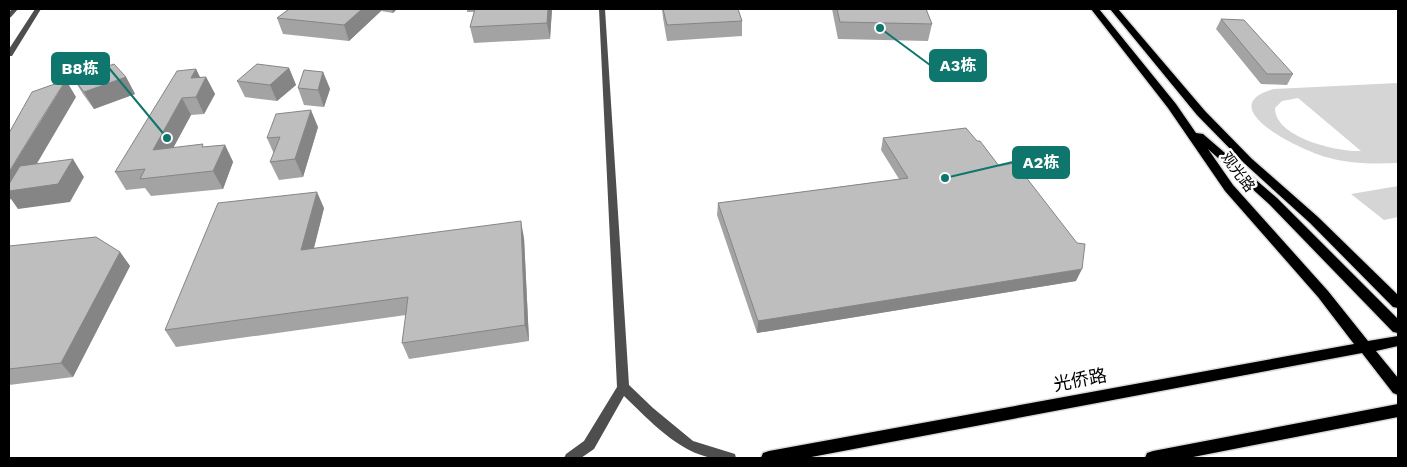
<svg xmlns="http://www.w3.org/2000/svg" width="1407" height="467" viewBox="0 0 1407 467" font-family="'Work Sans','Noto Sans SC',sans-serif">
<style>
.green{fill:#d5d5d5;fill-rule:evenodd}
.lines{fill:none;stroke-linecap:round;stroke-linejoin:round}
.primary-casing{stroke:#dbdbdb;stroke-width:3}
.minor{fill:#4e4e4e;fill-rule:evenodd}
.tertiary{fill:#4e4e4e;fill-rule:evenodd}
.primary{fill:#000;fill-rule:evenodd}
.wall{fill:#a3a3a3}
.shaded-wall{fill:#858585}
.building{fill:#bebebe;stroke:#858585}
.labels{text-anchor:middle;stroke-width:5;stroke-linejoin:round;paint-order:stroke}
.street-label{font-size:15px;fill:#000;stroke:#fff}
.near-street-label{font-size:18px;fill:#000;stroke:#fff}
.leader{fill:none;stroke:#0f766e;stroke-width:2}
.callout-dot{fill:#0f766e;stroke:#fff;stroke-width:2}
.callout{fill:#0f766e;stroke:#0f766e;stroke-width:2}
.callout-label{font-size:16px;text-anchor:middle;font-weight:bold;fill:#fff}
</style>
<rect width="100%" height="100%" fill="#fff"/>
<path class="green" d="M1398 83V163C1373 164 1350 164 1326 157 1303 151 1209 107 1274 89ZM1298 98 1361 151C1338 152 1275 138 1275 108L1282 101Z
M1398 186V217L1384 220 1351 194Z"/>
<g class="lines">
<defs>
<path id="primary" d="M1091 9H1099L1176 104 1196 133 1203 134 1277 198 1398 319V333L1393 332 1269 204 1208 149 1233 185 1328 291 1368 341 1398 336V346L1376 351 1398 378V395L1393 393 1362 353 806 458H761L763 453 769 451 1354 344 1318 297 1225 191 1168 108Z
M1110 9H1118L1205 111 1252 159 1318 217 1398 295V308L1393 307 1310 223 1244 163 1197 115Z
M1398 404V417L1188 458H1145L1147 453 1153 451Z"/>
</defs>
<use href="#primary" class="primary-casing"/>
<path class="minor" d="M599 9H605L629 385 653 408 693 441 735 454 736 458C729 458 720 459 713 458 679 453 648 419 624 396L594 449 581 458H564L566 454 584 441 617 387Z"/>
<path class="tertiary" d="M12 9H18L11 17 9 18V12Z
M35 9H41L12 56H9V49Z"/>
<use href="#primary" class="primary"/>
</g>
<path class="wall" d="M289 9H397L393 13 381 11 349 41 283 34 277 18Z
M467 9H552L550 39 474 43 470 27 474 12H467Z
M662 9H738L742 21V36L667 41 663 18Z
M832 9H926L932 24 928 41 838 39Z
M1221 19 1293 74 1287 85 1261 84 1216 29Z
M289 68 296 85 277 101 245 97 237 81Z
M196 69 200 78 206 77 215 94 204 114 191 115 173 148 204 147 225 145 233 162 223 189 151 196 145 188 126 190 115 172Z
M323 72 330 89 324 107 304 105 298 88Z
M126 77 135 94 94 109 83 94 73 78Z
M318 127 303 177 279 180 270 162 274 154 267 138Z
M883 138 1076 281 757 333 717 215 718 203 899 179 881 150Z
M324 208 314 248 524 238 529 341 409 359 402 343 406 315 176 347 165 330Z
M9 246 120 252 130 266 73 377 9 385Z"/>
<path class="shaded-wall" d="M362 9H381V11L349 41 344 25Z
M392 9H397L393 13Z
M548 9H552L550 39 547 23Z
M289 68 296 85 277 101 270 85Z
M196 69 203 83 206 77 215 94 204 114 196 97 191 78Z
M323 72 330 89 324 107 318 90Z
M126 77 135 94 94 109 84 92Z
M66 80 76 97 22 189 73 159 84 177 70 202 18 209 11 199 9 200V172Z
M182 98 191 115 163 167 153 150Z
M311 110 318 127 303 177 295 159Z
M225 145 233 162 223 189 213 171Z
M317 192 324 208 309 267 301 250Z
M521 221 524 238 529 341 525 325Z
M120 252 130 266 73 377 61 363Z
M1082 269 1076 281 757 333 758 321Z"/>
<path class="building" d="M289 9H362L344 25 277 18Z
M475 9H548L547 23 470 27Z
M663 9H738L742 21 667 25Z
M837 9H926L932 24 840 22Z
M1221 19 1244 20 1293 74H1267Z
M114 64 126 77 84 92 73 78Z
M257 64 289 68 270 85 237 81Z
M196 69 191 78 206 77 196 97 182 98 153 150 203 144 202 147 225 145 213 171 140 179 145 169 115 172 177 71Z
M304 70 323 72 318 90 298 88Z
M66 80 40 121 9 172V133L32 92Z
M311 110 295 159 270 162 280 137 267 138 276 114Z
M966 128 977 141H980L999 166 1015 163 1077 243 1085 244 1082 269 758 321 718 203 908 178 883 138Z
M73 159 58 184 9 191V184L20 166Z
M317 192 301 250 521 221 525 325 402 343 408 297 165 330 218 203Z
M96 237 120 252 61 363 9 369V246Z"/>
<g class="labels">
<g class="street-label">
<text transform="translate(1238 172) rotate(53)" y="5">观光路</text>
</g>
<g class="near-street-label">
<text transform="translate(1080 380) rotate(-11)" y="6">光侨路</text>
</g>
</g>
<path class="leader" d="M880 28L930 65M167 138L109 68M945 178L1013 162"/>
<g class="callout-dot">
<circle cx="880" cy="28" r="5"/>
<circle cx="167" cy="138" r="5"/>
<circle cx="945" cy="178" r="5"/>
</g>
<g class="callout">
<rect x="930" y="50" width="56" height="31" rx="5"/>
<rect x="52" y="53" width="57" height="31" rx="5"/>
<rect x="1013" y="147" width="56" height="31" rx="5"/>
</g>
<g class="callout-label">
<text x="958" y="71">A3栋</text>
<text x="80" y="74">B8栋</text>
<text x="1041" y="168">A2栋</text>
</g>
<rect width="1407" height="467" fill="none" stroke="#000000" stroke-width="20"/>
</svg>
